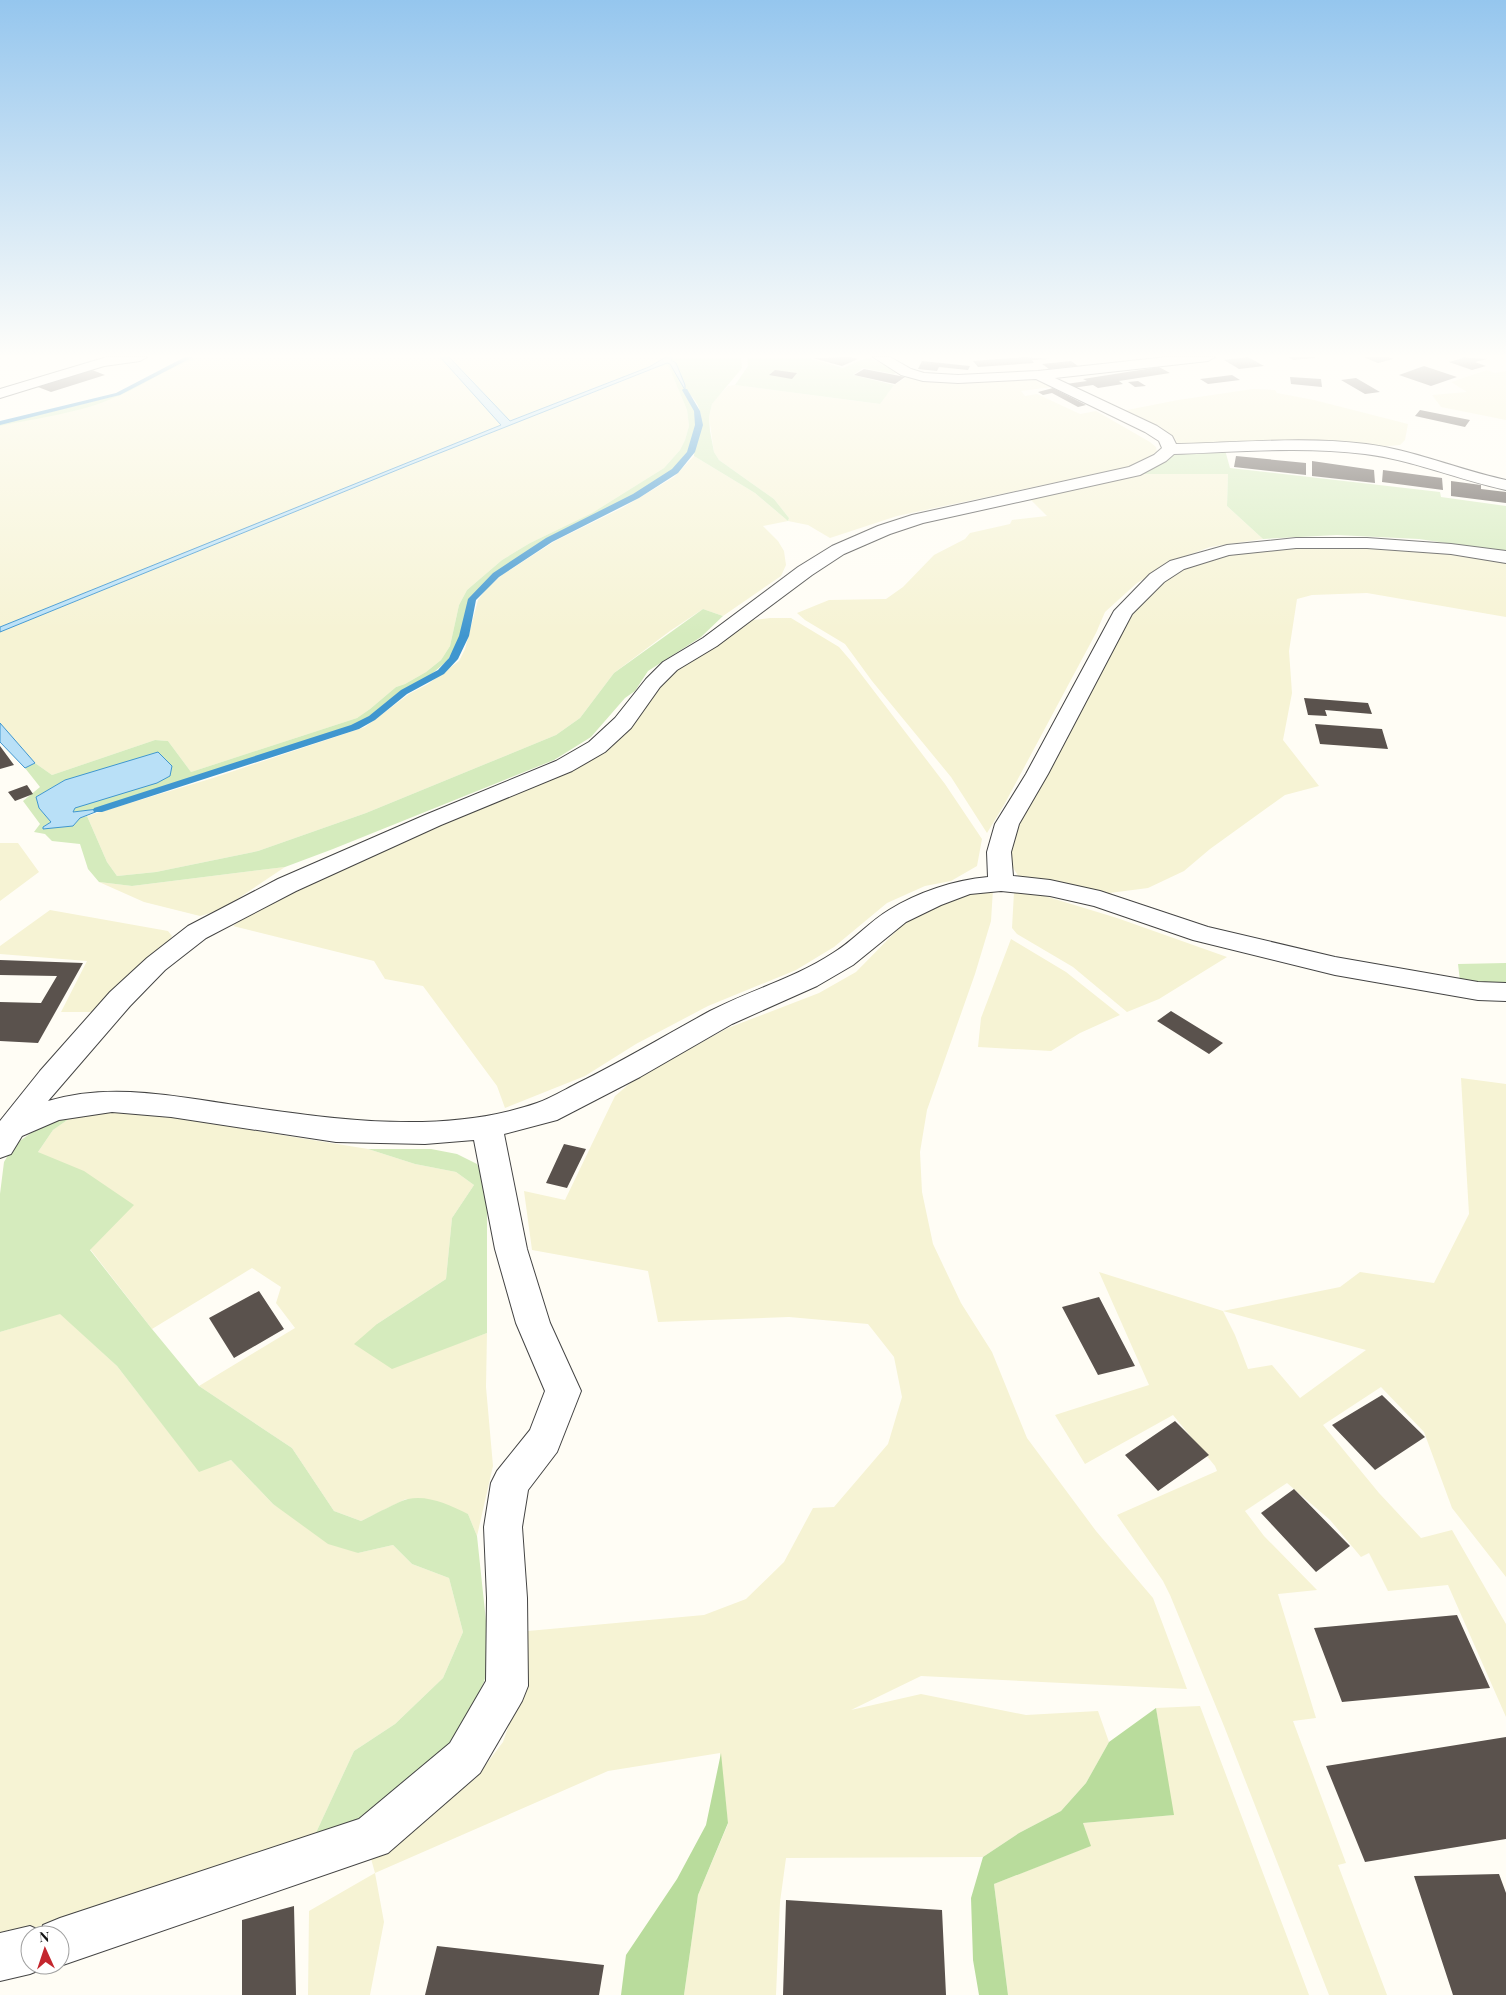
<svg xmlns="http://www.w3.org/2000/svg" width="1506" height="1995" viewBox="0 0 1506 1995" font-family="'Playfair Display',serif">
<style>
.farmland{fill:#f6f3d4;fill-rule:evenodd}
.green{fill:#d5ebbd}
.forest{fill:#b9dc9c}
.water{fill:#b9e0f7;stroke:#3f96cf}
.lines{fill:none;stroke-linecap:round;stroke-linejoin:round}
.stream{fill:#3f96cf;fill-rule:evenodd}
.building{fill:#5a524d}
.minor-casing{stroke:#444;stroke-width:2}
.minor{fill:#fff;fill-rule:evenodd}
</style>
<rect width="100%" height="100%" fill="#fffdf5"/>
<path class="farmland" d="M207 357H440L502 425 0 627V426L79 409 114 398 186 361Z
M450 357H660L663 358 649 367 510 421Z
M666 365 669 367 687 410 689 426 685 440 680 450 664 468 592 513 530 543 502 560 467 590 459 605 450 646 441 660 426 672 405 684 396 687 370 709 357 718 191 772 168 741 155 740 52 775 35 763 0 723V632L407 466 655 368Z
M1487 370 1495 373 1506 371V420L1441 407 1432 395 1467 392 1451 382Z
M907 377H1036L1051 387 1021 391 1025 396 1037 394 1080 414 1096 411 1150 442 1156 447 1157 453 1138 465 897 516 830 538 808 525 788 521 763 526 778 541 784 551 786 565 781 576 723 616 703 609 670 631 614 673 580 718 556 735 366 813 258 851 156 872 117 876 107 862 87 816 213 778 365 727 409 694 428 684 459 661 465 649 478 600 486 589 502 575 555 541 622 508 674 477 694 456 755 493 788 521 789 518 774 499 719 460 714 452 709 417 712 404 719 395 728 386 735 385 879 404 894 385Z
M1253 389 1275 390 1277 393 1314 400 1408 424 1405 440 1400 445 1369 448 1174 446 1122 411 1178 400Z
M1138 474H1228L1227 506 1263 539 1210 547 1175 560 1137 583 1105 612 1096 633 1004 805 987 833 951 777 872 681 845 644 805 620 797 613 829 600 886 599 903 587 934 555 965 539 970 533 1010 524 1012 520 1047 516 1029 498Z
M1264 546H1373L1506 559V617L1367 593 1312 595 1297 599 1289 651 1292 693 1283 740 1319 786 1285 795 1210 849 1184 871 1148 888 1102 894 1019 877 1006 857 1012 827 1130 610 1145 594 1185 566Z
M770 618H791L839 647 851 661 945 784 982 839 977 866 951 881 925 886 887 903 834 947 796 970 708 1006 636 1044 585 1076 505 1108 497 1086 423 986 385 979 374 961 233 926 249 913 289 890 577 766 677 667 723 642 746 621Z
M0 843H18L39 872 0 901Z
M285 867 221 910 200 916 144 902 99 882 132 886Z
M993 889 991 921 975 974 927 1110 920 1152 922 1192 933 1244 961 1303 992 1352 1027 1438 1096 1531 1153 1598 1187 1689 921 1676 851 1710 921 1694 1026 1715 1098 1711 1109 1742 1086 1783 1061 1811 1019 1833 983 1857 786 1858 780 1902 776 1995H684L698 1895 728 1824 720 1753 608 1771 375 1873 384 1922 370 1995H308L309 1911 375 1873 370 1855 475 1779 503 1742 520 1692 528 1631 704 1615 746 1599 784 1562 813 1508 834 1507 888 1444 902 1397 894 1357 868 1324 789 1317 658 1322 648 1271 532 1250 524 1191 565 1200 615 1096 635 1079 728 1028 819 993 856 972 906 921 943 903 973 892Z
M1014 892 1035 893 1117 918 1227 957 1159 999 1127 1012 1073 967 1017 934 1012 928Z
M50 910 168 931 172 936 168 942 96 1012H61L87 961 0 954V946Z
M1011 939 1066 972 1120 1015 1080 1033 1051 1051 978 1047 981 1018Z
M1461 1078 1506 1084V1577L1452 1508 1424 1432 1381 1387 1323 1425 1379 1493 1421 1538 1452 1530 1506 1624V1717L1448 1585 1388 1591 1369 1553 1361 1557 1330 1520 1287 1483 1245 1511 1264 1536 1317 1590 1278 1594 1316 1718 1293 1721 1346 1863 1338 1865 1387 1995H1329L1224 1726 1170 1595 1163 1581 1117 1515 1217 1471 1215 1466 1173 1415 1085 1464 1055 1415 1149 1385 1099 1272 1223 1311 1340 1287 1360 1272 1434 1283 1469 1214ZM1223 1311 1366 1350 1300 1398 1272 1365 1248 1369 1235 1335Z
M104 1106 368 1149 415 1164 456 1172 474 1185 452 1218 446 1279 377 1324 454 1345 487 1333 486 1387 493 1466 477 1536 468 1514 406 1499 361 1521 334 1511 292 1448 199 1386 295 1328 276 1303 281 1287 252 1268 152 1329 90 1249 133 1205 38 1152 53 1130 76 1114Z
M60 1313 117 1366 199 1471 231 1460 273 1504 358 1553 393 1545 412 1564 449 1578 463 1632 443 1678 395 1724 354 1751 314 1837 277 1856 0 1941V1332Z
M1200 1706 1309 1995H1008L994 1884 1090 1846 1083 1823 1173 1815 1156 1708Z"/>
<path class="green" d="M193 357H207C174 362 146 385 116 397 80 413 38 418 0 426V424L115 396 172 365Z
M673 357H741L742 368 712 404 709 417 710 431 714 452 719 460 774 499 789 518 788 521 755 493 694 456C696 430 712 413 686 391L694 410 697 424 691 448 673 469 641 491 549 539 496 573 469 600 458 642 447 661 427 678 402 690 373 715 354 726 98 809 73 812 75 808 65 780 36 797 39 808 51 822 43 827 73 826 80 818 87 816 107 862 117 876 156 872 258 851 366 813 556 735 580 718 614 673 703 609 723 616 701 637 648 671 635 691 625 698 591 737 554 760 333 849 285 867 132 886 99 882 88 869 80 844 52 841 45 834 34 832 40 824 23 801 40 787 25 768 35 763 52 775 155 740 168 741 191 772 357 718 370 709 396 687 405 684 426 672 441 660 450 646 459 605 467 590 502 560 530 543 592 513 664 468 680 450 685 440 689 426 687 410 669 367 666 365 655 368 667 363 670 364 685 385 676 363 670 360Z
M747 357H805L843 368 868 357 898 372 894 374 863 368 853 375 894 385 880 404 735 385 748 366Z
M1225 450 1230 468 1440 492 1441 497 1506 506V552L1419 539 1337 535 1263 539 1227 506 1228 474H1138L1176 452Z
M1506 963V985L1460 981 1458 964Z
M76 1114 53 1130 38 1152 84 1171 134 1205 90 1250 152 1329 199 1386 292 1448 334 1511 361 1521C372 1516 399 1501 408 1499 429 1495 449 1505 468 1514L477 1536 490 1659 484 1682 457 1737 349 1830 314 1837 354 1751 395 1724 443 1678 463 1632 449 1578 412 1564 393 1545 358 1553 328 1544 273 1504 231 1460 199 1472 117 1366 60 1314 0 1332V1194L4 1162 14 1145 31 1133 49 1124Z
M368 1149H431L457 1154 477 1164 487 1187V1333L392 1369 354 1344 377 1324 446 1279 452 1218 474 1185 456 1172 415 1164Z"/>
<path class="forest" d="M1156 1708 1174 1815 1083 1823 1091 1846 994 1884 1008 1995H979L973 1960 971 1898 983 1857 1019 1833 1061 1811 1086 1783 1109 1742Z
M721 1753 728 1823 698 1895 684 1995H621L626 1955 677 1879 706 1825Z"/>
<path class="water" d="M440 357H449L510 421 649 367 666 357H673L671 360 676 363 685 385V390L670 364 667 363 407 466 0 632V627L501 425Z
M0 723 35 763 25 768 0 742Z
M158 752 172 766 170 776 157 783 75 808 73 812 98 809V811L80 818 73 826 43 829V827L51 822 39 808 36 797 65 780Z"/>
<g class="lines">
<path class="stream" d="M185 357H193L120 395 0 425V421L116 393Z
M683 389H687L700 411 703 425 695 452 678 473 639 498 552 542 499 577 476 600 469 636 458 659 444 674 407 694 375 720 359 729 102 812H94L93 810 94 808 351 725 369 716 401 690 438 670 449 658 459 636 468 599 493 573 546 538 633 494 672 469 687 452 695 425 694 411 682 390Z"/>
</g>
<path class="building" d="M850 357 858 359 842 366 813 358Z
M1025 357 1051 359 1032 360 1034 363 978 367 973 361Z
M1248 357 1264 366 1239 369 1224 360Z
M1288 357H1315V358L1293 360Z
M1363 357H1388L1393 359 1378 363Z
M1461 357 1487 359 1475 362 1486 366 1472 370 1449 362 1463 358Z
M922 361 970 366 968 370 939 367 937 371 918 369Z
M1071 361 1078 366 1049 369 1042 364Z
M1424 366 1457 377 1431 386 1399 375Z
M1159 367 1170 373 1119 381 1123 384 1098 388 1093 385 1072 388 1066 384 1087 381 1083 379Z
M87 368 105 375 51 392 38 387 60 380 55 378Z
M864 369 905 377 895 384 854 375Z
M775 370 797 373 792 379 769 375Z
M1232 375 1240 380 1208 384 1200 379Z
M1290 377 1321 379 1322 387 1291 384Z
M1356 378 1380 392 1365 394 1341 380Z
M1138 381 1146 386 1135 387 1128 382Z
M1053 388 1086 405 1078 407 1052 393 1043 395 1038 392Z
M1420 410 1470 420 1465 427 1415 416Z
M1236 456 1306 463V475L1234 467Z
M1312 461 1374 470 1375 483 1312 476Z
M1383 470 1442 478 1443 490 1382 482Z
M1451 481 1481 485V489L1506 492V503L1451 496Z
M1304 698 1368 703 1372 714 1325 710 1327 716 1308 715Z
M1315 724 1382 729 1388 749 1320 744Z
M0 746 14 765 0 769Z
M27 785 33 794 15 801 8 792Z
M0 960 83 963 38 1043 0 1041V1002L41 1003 57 976 0 975Z
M1171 1011 1223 1043 1209 1054 1157 1021Z
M564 1144 586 1149 567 1188 546 1183Z
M259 1291 284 1329 234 1358 209 1318Z
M1099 1297 1135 1366 1098 1375 1062 1307Z
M1382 1395 1425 1437 1375 1470 1332 1425Z
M1175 1421 1209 1455 1158 1491 1125 1455Z
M1294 1489 1350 1546 1316 1572 1261 1513Z
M1457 1615 1490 1688 1342 1702 1314 1628Z
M1506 1737V1839L1365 1862 1326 1766Z
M1499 1874 1506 1893V1995H1453L1414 1876Z
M786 1900 942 1910 946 1995H783Z
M294 1906 296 1995H242V1920Z
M437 1946 604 1965 599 1995H425Z"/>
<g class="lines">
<defs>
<path id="minor" d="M107 357H147L140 361 104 366 0 398V389Z
M873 357H890L911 369 924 373 958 375 1038 371 1167 357H1215L1208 361 1055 378 1157 426 1172 436 1176 444C1239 443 1304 436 1366 444 1414 450 1459 470 1506 480V490C1459 480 1413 460 1365 454 1302 446 1237 452 1174 454L1166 461 1140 475 923 523 890 534 844 554 812 575 717 646 677 670 660 687 631 728 605 752 572 771 441 825 296 891 206 938 165 970 130 1006 48 1101C107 1083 169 1095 228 1104 327 1118 439 1137 537 1103 551 1098 564 1090 578 1083 623 1061 666 1035 710 1011 751 990 795 978 833 953 853 941 869 922 889 910 918 892 954 880 988 877L987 852 995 824 1026 774 1114 611 1150 574 1170 561 1227 545 1296 538H1367L1451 544 1506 551V563L1451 554 1367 548H1296L1229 555 1184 569 1164 582 1132 614 1048 774 1019 824 1011 852 1013 876 1050 880 1100 891 1208 927 1335 957 1478 982 1506 983V1001L1478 1000 1335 975 1193 940 1094 906 1050 896 1001 891 970 894 941 905 906 922 853 965 817 986 732 1024 640 1077 557 1120 504 1134 527 1249 550 1323 581 1391 557 1452 528 1490 522 1527 527 1598 528 1686 522 1701 480 1773 388 1853 60 1966V1935H30V1965H47V1967L30 1974 0 1981V1933L30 1926 41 1931 43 1925 60 1918 359 1819 450 1743 486 1681 487 1598 484 1527 491 1483 497 1471 530 1430 545 1391 516 1323 495 1249 474 1140 425 1144 336 1142 171 1117 112 1112 59 1120 22 1136 11 1154 0 1158V1121L40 1071 110 992 147 958 188 926 278 879 425 815 556 761 589 742 615 718 646 679 663 662 703 638 798 567 832 546 878 526 912 515 1129 467 1154 455 1162 448 1159 441 1145 432 1036 379 958 383 923 381 901 375Z"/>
</defs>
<use href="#minor" class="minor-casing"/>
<use href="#minor" class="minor"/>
</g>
<linearGradient id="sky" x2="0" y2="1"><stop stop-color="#95c6ee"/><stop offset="0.56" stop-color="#fffefa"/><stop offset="1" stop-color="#fffefa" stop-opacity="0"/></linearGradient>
<rect width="1506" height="636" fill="url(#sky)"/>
<g transform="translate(45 1950) rotate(357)"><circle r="24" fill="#ffffff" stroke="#a0a0a0"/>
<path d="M0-4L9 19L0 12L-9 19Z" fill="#c4262e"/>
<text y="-8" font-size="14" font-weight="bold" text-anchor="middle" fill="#111111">N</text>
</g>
</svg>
